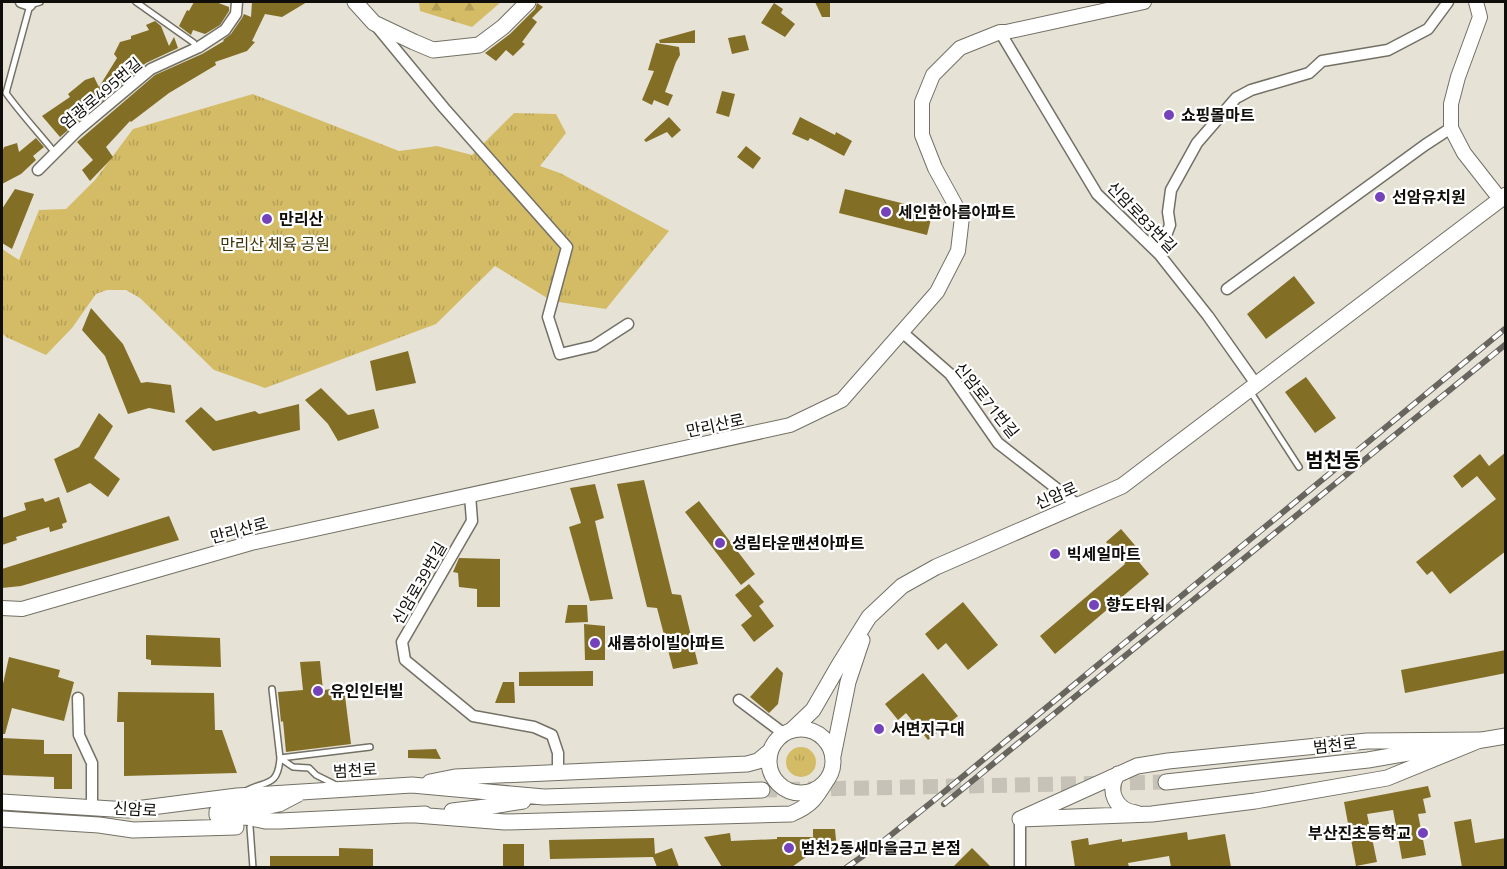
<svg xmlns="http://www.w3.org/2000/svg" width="1507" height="869" viewBox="0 0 1507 869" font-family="'Titillium Web','Noto Sans KR',sans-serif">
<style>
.grass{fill:url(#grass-tufts)}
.forest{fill:url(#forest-firs)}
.building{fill:#826f25}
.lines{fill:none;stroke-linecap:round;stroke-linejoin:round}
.secondary-tunnel{stroke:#c6c2b7;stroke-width:15;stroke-dasharray:15 8;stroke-linecap:butt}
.service-casing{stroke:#737065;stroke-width:8}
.minor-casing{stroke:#737065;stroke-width:13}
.tertiary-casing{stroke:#737065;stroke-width:16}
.secondary-casing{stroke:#737065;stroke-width:17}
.service{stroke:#fff;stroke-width:5}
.minor{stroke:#fff;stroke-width:10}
.tertiary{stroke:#fff;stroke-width:14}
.secondary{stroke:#fff;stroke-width:15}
.rail-casing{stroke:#67655e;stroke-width:6}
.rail{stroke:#fff;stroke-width:4;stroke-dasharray:11;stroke-linecap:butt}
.poi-dot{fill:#7442ba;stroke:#fff;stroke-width:2}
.labels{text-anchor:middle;stroke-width:4.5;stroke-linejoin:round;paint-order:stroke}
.street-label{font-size:16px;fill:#0f0e0a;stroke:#fff}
.poi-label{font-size:16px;font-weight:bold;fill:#0f0e0a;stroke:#fff;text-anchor:start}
.park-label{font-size:16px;fill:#3d3308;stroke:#fff}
.quarter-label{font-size:20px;font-weight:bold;fill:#0f0e0a;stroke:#fff}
</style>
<defs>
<pattern id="grass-tufts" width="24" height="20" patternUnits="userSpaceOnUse" patternTransform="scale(1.5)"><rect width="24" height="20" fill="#d4bc66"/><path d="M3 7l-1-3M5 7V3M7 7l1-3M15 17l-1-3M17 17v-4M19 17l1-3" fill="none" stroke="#b5a057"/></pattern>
<pattern id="forest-firs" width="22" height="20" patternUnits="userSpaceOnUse" patternTransform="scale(1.5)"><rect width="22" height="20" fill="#d4bc66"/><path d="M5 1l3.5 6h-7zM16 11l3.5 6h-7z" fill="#b5a057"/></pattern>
</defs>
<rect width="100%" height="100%" fill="#e6e2d6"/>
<path class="grass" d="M253 94 399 151 437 146 472 155 514 113 556 114 566 133 540 166 560 173 669 231 606 309 552 301 495 266 436 324 265 388 214 370 140 298 126 290H107L96 294 72 328 46 355 6 337 2 333V249L19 260 39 210 66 209 95 180 133 129Z
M786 762a15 15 0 1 1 30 0a15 15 0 1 1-30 0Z"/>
<path class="forest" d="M419 2H501L472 27 420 11Z"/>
<path class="building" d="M194 2H216L229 7V11L220 25 205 34 193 30 191 35 179 26 187 10 189 11Z
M252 2H307L282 17 265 14 252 41 255 42 247 51 215 62 216 65 169 93 131 122 130 121 106 147 113 157 90 181 82 170 93 160 77 142 155 75 202 54 224 41 223 40 231 34 242 18 244 14 251 17Z
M815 2H830V17H822Z
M537 3 543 7 532 18 537 22 522 42 525 44 513 56 506 50 496 61 485 53 510 34 535 9Z
M774 3 783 9 781 13 795 24 785 37 761 23Z
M155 21 161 26 169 46 174 37 178 48 146 63 60 137 42 116 70 97 68 94 85 80 94 77 99 87 117 58 114 54 120 42 131 39V36L149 30 146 25Z
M695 30V43H660L659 40Z
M745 35 749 50 732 54 728 38Z
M656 43 679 47 680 55 676 62 665 92 673 95 668 106 654 100 652 105 642 100 654 71 648 70Z
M722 91 735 94 729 117 716 113Z
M669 117 681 130 672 138 667 132 646 142 644 140Z
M800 117 835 135 836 132 852 141 844 156 810 138 808 141 792 134Z
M36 138 44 147 33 156 36 160 21 174 2 184V151L3 150 4 147 17 143 19 152Z
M746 146 761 158 753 169 737 157Z
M15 189 34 194 12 249 2 243V209Z
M845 189 933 211 927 235 839 213Z
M1294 276 1315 303 1266 339 1247 314Z
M91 308 123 344 141 383 147 382 171 385 175 413 149 408 128 414 105 356 82 330Z
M408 351 416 383 376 391 370 361Z
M1306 377 1336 418 1315 433 1285 392Z
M321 388 348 415 374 409 379 428 338 441 328 424 305 400Z
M299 404 300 430 213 451 185 421 201 407 216 421 255 411 259 414Z
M99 413 113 426 94 458 120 479 108 497 90 483 67 493 54 459 79 447Z
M1506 452V551L1450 594 1432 571 1427 575 1416 562 1496 499 1477 476 1462 488 1453 476 1480 454 1489 466Z
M644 480 672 594 681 595 698 664 673 669 657 608 647 607 617 484Z
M595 484 604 518 595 521 613 599 590 601 569 527 581 523 570 488Z
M59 497 67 522 62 524 63 528 50 532 49 527 16 537 17 540 2 545V518L26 510 24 503 43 498 45 502Z
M699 501 755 574 741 585 685 512Z
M169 516 179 540 21 586 2 588V569Z
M1121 529 1139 550 1133 555 1149 574 1055 654 1040 636 1125 564 1106 542Z
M459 558 500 559V607H477V589L459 587 458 573 453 572Z
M749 584 764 602 759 606 774 626 754 642 741 625 752 616 735 595Z
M963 602 998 645 968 670 946 643 938 650 925 634Z
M568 605H587L588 622 565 623Z
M584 624 605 626V660H585Z
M146 635 220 638 221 667 151 665V660L146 659Z
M1506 650V673L1405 693 1401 670Z
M9 657 60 670 58 677 74 682 64 721 12 708 5 734H2V688Z
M320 661 323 690 344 688 351 744 286 752 283 721 281 722 278 692 303 690 300 662Z
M777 667 783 673 778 704 769 713 750 697Z
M593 671V686H519V672Z
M923 673 958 716 928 740 906 713 898 720 885 704Z
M503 682H514L515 703H495Z
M118 692 214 693 215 730H222L237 773 124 776V722H117Z
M2 738 44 740V754H72V789H54V777L2 775Z
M436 749 441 759 408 758V750Z
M1428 786 1431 797 1423 799 1426 813 1418 814 1426 855 1402 859 1393 810 1367 814 1377 862 1356 866 1344 802Z
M1471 819 1475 843 1506 838V867H1462L1454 822Z
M813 829H835L837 851 810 854 792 867H722L704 837 730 833 731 841 777 839V837H813Z
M1187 832 1188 840 1225 834 1231 867H1171L1169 856 1128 863 1129 867H1075L1071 841 1088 838 1089 845 1122 839V842Z
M654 838 655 854 672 848 679 867H657L653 857 550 859 549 840Z
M503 844H524V867H503Z
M339 848 373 849V867H270V856H339Z
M972 848 991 867H953Z"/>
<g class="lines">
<path class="secondary-tunnel" d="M762 790 1166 782"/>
<defs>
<path id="service" d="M40 2 30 5 6 93C21 114 39 133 55 153
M136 2 194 43 195 49
M1250 391 1299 467
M272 689 280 758 370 747
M246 791C265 780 278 788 280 758L293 767 309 768 316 775 338 786
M250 827 253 868"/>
<path id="minor" d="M21 2 30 5
M378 28 444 108 567 247 548 317 560 354 594 346 628 324
M1000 32 1097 194 1159 254 1208 316 1256 384
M38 170 77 131 151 69 199 47 225 30 236 14 237 2
M1159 254 1170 225 1168 212 1171 190 1197 143 1236 98 1251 90 1309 73 1322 61 1388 50 1428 29 1448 2
M1227 289 1425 145 1451 128
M902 332 950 374 998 443 1079 506
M470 495 472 521 402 642 405 660 473 716 534 727 552 735 558 753V772
M78 698 79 735 92 763V808
M739 700 783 733
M1020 868V819"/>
<path id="tertiary" d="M1476 2 1480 17 1458 77 1451 104V128L1464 153 1500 199
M2 608 22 609 251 543 790 425 842 400 937 292 958 251 962 217 935 168 922 135V102L933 75 960 48 1000 32H1006L1144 2"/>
<path id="secondary" d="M355 2 374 23 414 42 433 50 479 45 503 27 528 2
M769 761a32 32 0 1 1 64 0a32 32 0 1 1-64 0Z
M793 729 813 710 839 665 869 617 902 586 936 567 1122 486 1506 195
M1480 740 1387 778 1255 801 1152 814 1020 819 1137 766 1168 761 1367 741Z
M1470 742 1506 736
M833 756 848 682 862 640
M1118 774C1106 790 1116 811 1136 813
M430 782 455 777 747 764 758 761 770 751
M1166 782 1368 760 1438 748
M298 794 279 804 260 808 222 809 217 812V815L222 818 246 817 265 821H280L425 814
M2 802 128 810 237 796 412 785 544 797 762 790
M452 811 486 807 523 801
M416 815 505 822 791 814C812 805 816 798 828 778
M2 819 99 825 133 830 236 827"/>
</defs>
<use href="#service" class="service-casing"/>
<use href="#minor" class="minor-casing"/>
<use href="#tertiary" class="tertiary-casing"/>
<use href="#secondary" class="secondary-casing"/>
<use href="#service" class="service"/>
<use href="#minor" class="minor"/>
<use href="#tertiary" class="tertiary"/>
<use href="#secondary" class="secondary"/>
<defs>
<path id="rail" d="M944 804 1506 344
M846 868 881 843 938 797 1506 328"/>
</defs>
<use href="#rail" class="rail-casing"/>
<use href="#rail" class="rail"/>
</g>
<g class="poi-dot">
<circle cx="1169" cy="115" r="6"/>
<circle cx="1380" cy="197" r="6"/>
<circle cx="886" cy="212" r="6"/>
<circle cx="267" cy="219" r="6"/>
<circle cx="720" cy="543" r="6"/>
<circle cx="1055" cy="554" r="6"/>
<circle cx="1094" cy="605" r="6"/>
<circle cx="595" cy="643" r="6"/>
<circle cx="318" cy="691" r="6"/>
<circle cx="879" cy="729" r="6"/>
<circle cx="1423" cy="833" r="6"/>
<circle cx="789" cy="848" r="6"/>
</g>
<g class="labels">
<g class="street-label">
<text transform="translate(101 93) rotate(-40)" y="6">엄광로495번길</text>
<text transform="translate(1142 217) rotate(46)" y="6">신암로83번길</text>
<text transform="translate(987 400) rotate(51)" y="6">신암로71번길</text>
<text transform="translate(715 425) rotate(-12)" y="6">만리산로</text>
<text transform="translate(1056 495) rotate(-24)" y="6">신암로</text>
<text transform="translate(239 530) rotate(-15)" y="6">만리산로</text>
<text transform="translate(419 583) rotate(-60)" y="6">신암로39번길</text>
<text transform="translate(1335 745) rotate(-6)" y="6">범천로</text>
<text transform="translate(355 770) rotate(-3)" y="6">범천로</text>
<text transform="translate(135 809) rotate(3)" y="6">신암로</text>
</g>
<g class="poi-label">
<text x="1181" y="121">쇼핑몰마트</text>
<text x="1392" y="203">선암유치원</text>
<text x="898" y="218">세인한아름아파트</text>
<text x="279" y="225">만리산</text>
<text x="732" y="549">성림타운맨션아파트</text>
<text x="1067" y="560">빅세일마트</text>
<text x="1106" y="611">향도타워</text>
<text x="607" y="649">새롬하이빌아파트</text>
<text x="330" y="697">유인인터빌</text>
<text x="891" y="735">서면지구대</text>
<text x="1411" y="839" text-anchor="end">부산진초등학교</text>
<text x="801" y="854">범천2동새마을금고 본점</text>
</g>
<g class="park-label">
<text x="275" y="250">만리산 체육 공원</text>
</g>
<g class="quarter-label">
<text x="1333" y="467">범천동</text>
</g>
</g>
<rect width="1507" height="869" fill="none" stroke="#0f0e0a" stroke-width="6"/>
</svg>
